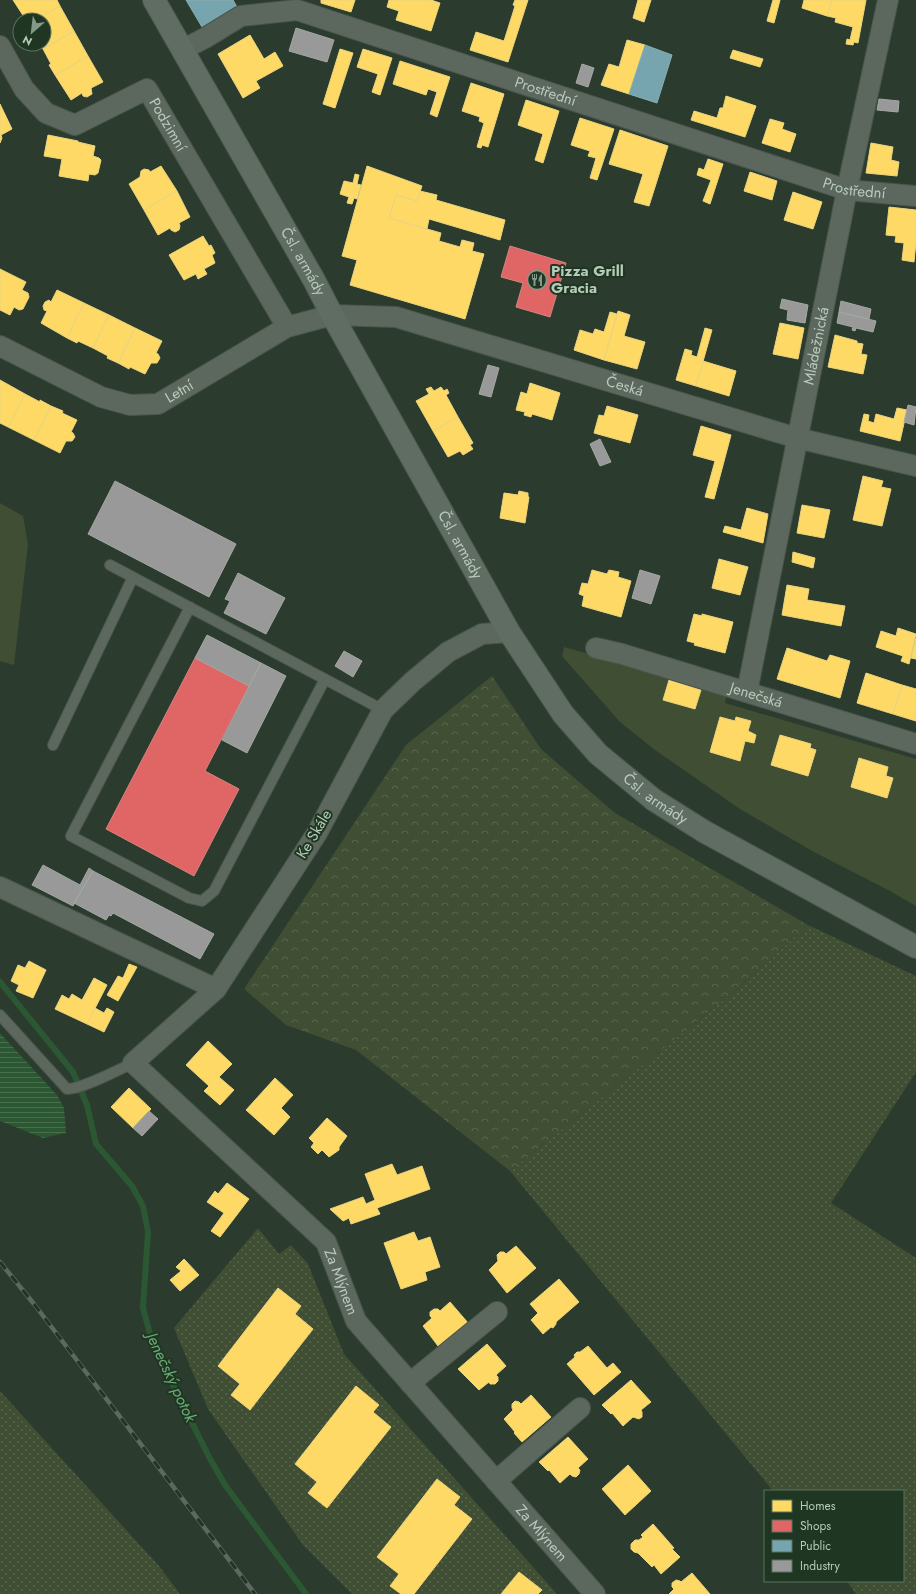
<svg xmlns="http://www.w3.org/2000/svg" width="916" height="1594" viewBox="0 0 916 1594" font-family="Jost,sans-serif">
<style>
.grass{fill:url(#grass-dots)}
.forest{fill:url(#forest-crowns)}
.garden{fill:#404e33}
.water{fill:url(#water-rules)}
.homes{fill:#ffd966;stroke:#e9d57f}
.shops{fill:#e06666;stroke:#d3847f}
.public{fill:#76a5af;stroke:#89b0b2}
.industry{fill:#999;stroke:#a2a8a3}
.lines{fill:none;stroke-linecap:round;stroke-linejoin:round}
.stream{stroke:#2c5733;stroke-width:6}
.service-casing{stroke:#49554b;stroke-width:12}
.minor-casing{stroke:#49554b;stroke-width:22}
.secondary-casing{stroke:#49554b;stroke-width:24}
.service{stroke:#5c685e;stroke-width:10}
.minor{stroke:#5c685e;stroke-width:20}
.secondary{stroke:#606d62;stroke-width:22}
.rail-casing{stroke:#5d695f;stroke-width:4.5}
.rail{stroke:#1e3622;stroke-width:3;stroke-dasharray:9;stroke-linecap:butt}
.labels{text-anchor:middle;stroke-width:4;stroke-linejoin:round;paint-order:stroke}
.street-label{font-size:15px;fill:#b6cbba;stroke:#1e3622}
.poi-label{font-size:15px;font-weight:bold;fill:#b6cbba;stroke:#1e3622;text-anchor:start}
.water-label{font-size:16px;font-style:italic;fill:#6eab78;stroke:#1e3622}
</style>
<defs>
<pattern id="grass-dots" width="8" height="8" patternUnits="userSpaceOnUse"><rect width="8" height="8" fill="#404e33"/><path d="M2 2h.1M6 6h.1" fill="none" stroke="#59664e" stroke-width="1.8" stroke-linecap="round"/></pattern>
<pattern id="forest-crowns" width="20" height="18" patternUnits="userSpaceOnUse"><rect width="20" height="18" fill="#404e33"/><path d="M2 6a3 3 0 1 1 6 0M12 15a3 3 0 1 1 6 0" fill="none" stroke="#59664e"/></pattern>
<pattern id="water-rules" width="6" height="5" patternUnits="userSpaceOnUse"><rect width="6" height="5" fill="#2c5733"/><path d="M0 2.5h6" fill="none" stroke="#486e4e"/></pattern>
</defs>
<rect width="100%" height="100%" fill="#2b3b2e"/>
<path class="grass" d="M808 925 916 976V1072L831 1203 916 1258V1594H856L847 1581H903V1491H773L510 1171 735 991Z
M258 1228 279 1254 291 1245 308 1264 344 1354 557 1594H352L303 1545 208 1409 174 1328Z
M0 1391 159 1566 180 1594H0Z"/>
<path class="forest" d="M492 676 541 749 615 813 808 925 735 991 510 1171 356 1050 286 1025 244 989 406 745Z"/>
<path class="garden" d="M0 503 23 516 28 544 14 665 0 661Z
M564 647 727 693 725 703 916 759V906L888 890 814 852 740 809 655 750 620 722 562 656Z"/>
<path class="water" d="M0 1033 57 1095 64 1108 66 1133 43 1138 0 1121Z"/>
<path class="homes" d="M13 0H57L60 6 36 20H26Z
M321 0H355L351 12 321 3Z
M389 0H431L440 3 431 31 396 20 399 11 387 7Z
M515 0H528L508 62 470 50 476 32 504 41 515 6 513 5Z
M638 0H651L644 22 633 18Z
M773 0H780L774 23 767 21Z
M804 0H832L827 16 802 8Z
M832 0H866L858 43 854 42 853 45 846 44 847 39 850 40 853 27 835 22 836 18 827 16Z
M60 6 74 31 43 49 40 44H44V20H36Z
M74 31 88 56 55 75 49 65 51 64 43 49Z
M250 35 264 59 275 52 283 66 256 81 260 88 243 98 218 54Z
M627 40 645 45 629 94 601 85 609 64 619 67Z
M340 49 353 53 335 108 323 104Z
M363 49 392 58 380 95 372 92 378 74 357 67Z
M733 50 763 59 760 67 730 58Z
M88 56 103 82 91 88 92 94 87 97 83 96 82 93 71 100 55 75Z
M400 61 450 77 437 117 430 114 437 92 428 89 426 95 393 84Z
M471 83 504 94 488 147 482 145 481 148 477 147 484 123 479 121 480 117 462 111Z
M726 96 756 106 745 137 691 120 694 111 717 118 720 108H723Z
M526 100 559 111 543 163 535 160 543 134 518 125Z
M0 104 12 129 1 135 2 138 0 143Z
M580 118 614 129 597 180 590 178 596 158 588 156 590 151 571 145Z
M770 119 784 123 782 129 796 134 790 152 762 143Z
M620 130 668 146 649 206 634 202 643 174 609 164Z
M48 135 78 141V142L95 146 93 156 99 158 101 160 98 173 95 175 89 174 88 181 59 176 62 159 44 156Z
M871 143 893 147 891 160 899 162 897 176 866 173Z
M708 159 723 164 710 204 703 201 711 180 697 175 699 168 704 170Z
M161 166 177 191 144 210 129 184 140 177 141 171 144 169 149 170 150 172Z
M367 166 422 186 417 201 396 195 389 218 441 233 439 241 460 247 462 240 474 243 472 251 484 254 465 319 350 285 357 260 342 256Z
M750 172 777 181 772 200 744 191Z
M355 174 359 175 357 184 361 185 357 199 354 198 352 204 347 203 349 197 340 194 344 181 353 183Z
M177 191 190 217 179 223 180 226 179 230 175 232 171 230 170 228 158 235 144 210Z
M420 191 437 195 436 200 505 220 500 240 429 219 427 229 389 218 396 195 417 201Z
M793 192 822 202 813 229 784 220Z
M889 207 916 210V242L914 262 902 260 904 243 895 242 896 236 886 235Z
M203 236 209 246 211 245 215 253 212 255 215 263 204 269 207 274 198 279 196 274 184 280 169 255Z
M0 269 26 282 22 290 28 293 29 297 23 309 19 310 14 307 10 315 0 310Z
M57 290 84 303 67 338 41 323 47 311 44 310 43 306 45 302 49 300 51 302Z
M84 303 109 315 93 348 78 341 77 343 67 338Z
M618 311 630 315 624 336 645 342 637 369 604 360Z
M610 312 617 314 604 360 574 350 580 330 593 334 595 329 604 332Z
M109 315 135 328 118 363 107 358 108 356 93 348Z
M780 323 804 328 798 359 773 354Z
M135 328 162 341 156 353 158 354 160 358 157 363H151L145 374 130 367 129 369 118 363Z
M705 328 712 330 696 386 676 380 685 349 692 351 691 355 697 357Z
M835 335 857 341V343L863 344 861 354 867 355 863 374 828 367Z
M703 361 736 371 729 396 696 386Z
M0 380 25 394 8 427 0 423Z
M530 383 560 393 552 420 532 414 531 417 524 415 525 412 516 410 521 392 527 394Z
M431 387 434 391 441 387 444 391 447 389 449 393 446 395 458 417 433 431 416 401 429 394 426 389Z
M25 394 40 402V400L51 406 34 440 8 427Z
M51 406 63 411 62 413 77 420 71 432 73 433 75 437 72 441H66L60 453 34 440Z
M607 406 638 415 630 443 594 433 599 415 604 416Z
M897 408 907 410 900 441 860 431 864 414 869 415 868 421 874 423 876 414 894 419Z
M458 417 473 443 470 445 473 449 463 455 460 451 448 457 433 431Z
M701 426 731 435 714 499 705 497 715 461 693 455Z
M863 476 883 481 881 487 891 489 882 526 853 520Z
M519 491 528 493V497H529L525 523 500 518 504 493 518 495Z
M802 505 830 510 824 538 797 533Z
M747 508 768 514 763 543 723 532 725 526 741 530Z
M793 552 815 558 813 568 792 562Z
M719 559 748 567 740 595 712 588Z
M592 570 607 574 609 570 619 572 618 577 631 581 621 617 582 606 584 596 579 594 582 583 588 584Z
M787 585 809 589 807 600 845 606 841 626 782 615Z
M694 614 702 616V614L733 622 725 653 694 645 695 643 687 641Z
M898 628 916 634 909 664 901 661 903 656 876 647 881 631 896 636Z
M916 638V659L911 658Z
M787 648 827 661 830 655 850 661 840 698 777 679Z
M866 673 902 685 893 714 857 703Z
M669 680 701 690 695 709 663 700Z
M902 685 916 689V721L893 714Z
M720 717 735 721 736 717 751 721 748 731 756 735 754 743 745 741 740 761 710 752Z
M780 735 811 744 810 748 816 750 808 776 771 765Z
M859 758 888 767 886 776 893 778 887 798 851 787Z
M29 961 46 970 33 998 16 991 19 985 11 981 18 965 25 968Z
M129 964 137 967 118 1001 107 995 118 976 123 978Z
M94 978 107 985 87 1024 55 1009 62 995 69 999 72 994 82 1000Z
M95 1008 104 1013 107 1008 114 1012 104 1032 87 1024Z
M208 1041 232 1064 219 1077 234 1090 220 1105 204 1091 209 1086 186 1065Z
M275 1078 293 1095 281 1108 290 1117 274 1135 246 1110Z
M129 1088 151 1109 133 1128 111 1107Z
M327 1118 347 1136 339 1147V1150L329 1157 322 1150 318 1154 311 1147 314 1143 309 1138Z
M392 1164 397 1175 422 1166 430 1189 377 1208 380 1214 351 1224 349 1218 343 1221 330 1209 363 1197 366 1204 375 1200 365 1174Z
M227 1183 249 1199 220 1237 211 1231 224 1213 207 1202 215 1191 218 1194Z
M414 1232 418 1241 430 1237 440 1267 425 1272 427 1280 401 1289 384 1243Z
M516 1246 536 1268 507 1293 489 1270 498 1261 497 1255 500 1252H504L506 1254Z
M184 1259 199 1275 180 1291 170 1280 181 1271 176 1267Z
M559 1279 579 1302 556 1322V1324L553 1328 551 1327 543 1334 531 1320 538 1313 530 1304Z
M278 1288 301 1306 295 1314 313 1329 250 1410 231 1395 240 1384 218 1366Z
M450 1302 469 1324 441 1350 423 1326 432 1318 430 1316V1312L434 1309H438L440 1311Z
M487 1344 506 1366 496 1375 498 1377V1381L495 1384H490L489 1382 479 1390 458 1369Z
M588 1346 607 1368 613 1363 621 1372 594 1395 567 1364 575 1357 574 1355 577 1352H580Z
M631 1380 651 1402 641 1410 642 1412V1417L639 1419 633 1417 623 1426 612 1413 611 1414 602 1405Z
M356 1386 379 1405 373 1412 391 1427 327 1508 308 1493 317 1482 295 1464Z
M531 1395 551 1417 522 1442 514 1433 515 1432 504 1419 513 1410 512 1408V1404L515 1401 519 1402 521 1404Z
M568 1437 588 1459 578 1468 580 1470 579 1474 576 1477 572 1476 570 1474 560 1483 549 1470 548 1471 539 1462Z
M628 1465 651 1491 625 1515 602 1489Z
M437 1479 460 1497 454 1505 472 1519 414 1594H401L390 1586 399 1574 377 1557Z
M653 1524 674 1548 672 1549 680 1557 661 1574 654 1565 652 1567 638 1553 634 1552 631 1549V1544L635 1540H639L643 1537 641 1535Z
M519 1572 542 1590 538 1594H501Z
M692 1573 710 1594H669L674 1589 672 1587V1583L676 1580 680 1581 681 1582Z"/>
<path class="shops" d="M510 246 566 263 550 317 516 307 523 283 501 277Z
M195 658 249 686 205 771 239 789 194 876 106 829Z"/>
<path class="public" d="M186 0H233L237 7 202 27Z
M645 45 672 55 657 103 629 94Z"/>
<path class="industry" d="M296 28 334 40 327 62 289 51Z
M582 64 594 68 588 87 576 83Z
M879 99 899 101 898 112 877 110Z
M782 299 808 305 805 323 787 320 788 310 780 308Z
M841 301 871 309 869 319 839 312Z
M839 312 876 321 873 332 856 328 855 331 852 330 853 327 837 323Z
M488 365 499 368 491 397 479 394Z
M908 405 916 407 914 425 904 422Z
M600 439 611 462 600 466 590 444Z
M115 481 236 544 209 597 88 534Z
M640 570 660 576 651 604 632 598Z
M238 573 285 598 266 634 224 613 230 601 225 599Z
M207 635 261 663 249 686 195 658Z
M344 651 362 661 353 677 335 666Z
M261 663 286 676 247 753 222 740Z
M43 865 80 885 89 868 93 871 73 906 32 885Z
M93 871 214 934 200 959 113 913 111 916 109 915 106 920 74 903Z
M149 1111 158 1119 142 1136 133 1128Z"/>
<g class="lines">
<path class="stream" d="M0 982 73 1072 87 1105 96 1144 132 1186 143 1206 148 1232 143 1308 153 1345 209 1457 225 1485 306 1594"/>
<defs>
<path id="service" d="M110 565 383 710
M190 607 71 836 189 898 202 901 214 891 325 679
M53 745 133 577
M0 1015 67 1089C82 1089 118 1070 133 1063"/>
<g id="minor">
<path id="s1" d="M0 46 24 89 46 113 75 125 147 89 287 327"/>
<path id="s2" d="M182 50 205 38 241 16 297 10 847 190 916 196"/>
<path id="s3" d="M0 346 101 397 130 405 158 404 287 327 332 315 396 317 797 438 916 466"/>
<path id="s4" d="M509 632 482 634 448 652 412 682 383 710 317 833 216 989 133 1063 326 1242 356 1321 595 1594"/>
<path id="s5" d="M596 648 622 654 916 744"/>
<path id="s6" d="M747 692 847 190 888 0"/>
<path d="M0 887 216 989"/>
<path d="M410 1383 497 1312"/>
<path d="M496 1481 580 1408"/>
</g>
<g id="secondary">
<path id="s7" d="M154 0 314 280 332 315 509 632 563 714 598 754 654 800 705 832 916 947"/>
</g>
</defs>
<use href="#service" class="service-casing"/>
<use href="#minor" class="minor-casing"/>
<use href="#secondary" class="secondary-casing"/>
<use href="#service" class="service"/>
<use href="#minor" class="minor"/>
<use href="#secondary" class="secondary"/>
<defs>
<path id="rail" d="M0 1262 34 1304 255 1594"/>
</defs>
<use href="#rail" class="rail-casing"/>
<use href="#rail" class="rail"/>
</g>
<defs>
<symbol id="restaurant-ring" viewBox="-11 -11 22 22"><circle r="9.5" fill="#1e3622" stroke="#859989" stroke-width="1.5"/><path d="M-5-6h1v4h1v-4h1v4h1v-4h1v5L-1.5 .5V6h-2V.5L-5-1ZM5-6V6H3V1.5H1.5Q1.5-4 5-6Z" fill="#859989"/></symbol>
</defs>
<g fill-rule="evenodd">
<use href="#restaurant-ring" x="526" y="269" width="22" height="22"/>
</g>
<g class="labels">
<g class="street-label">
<text dy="5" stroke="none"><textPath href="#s2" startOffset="386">Prostřední</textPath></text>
<text dy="5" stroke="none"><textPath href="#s1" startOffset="235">Podzimní</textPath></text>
<text dy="5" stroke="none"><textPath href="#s2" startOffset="710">Prostřední</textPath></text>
<text dy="5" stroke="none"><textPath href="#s7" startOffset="301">Čsl. armády</textPath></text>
<text dy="5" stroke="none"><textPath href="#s6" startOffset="353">Mládežnická</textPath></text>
<text dy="5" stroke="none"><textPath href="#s3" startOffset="671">Česká</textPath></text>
<text dy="5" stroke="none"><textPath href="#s3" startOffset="196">Letní</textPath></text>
<text dy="5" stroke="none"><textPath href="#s7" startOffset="625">Čsl. armády</textPath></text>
<text dy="5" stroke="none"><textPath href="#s5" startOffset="167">Jenečská</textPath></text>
<text dy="5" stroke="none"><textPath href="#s7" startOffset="949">Čsl. armády</textPath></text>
<text transform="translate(314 834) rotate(-59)" y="5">Ke Skále</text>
<text dy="5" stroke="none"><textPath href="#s4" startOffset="895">Za Mlýnem</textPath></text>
<text dy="5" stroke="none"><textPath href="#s4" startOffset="1219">Za Mlýnem</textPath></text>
</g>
<g class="poi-label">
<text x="551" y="276">Pizza Grill<tspan x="551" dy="17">Gracia</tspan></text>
</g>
<g class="water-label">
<text transform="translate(172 1377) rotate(65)" y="6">Jenečský potok</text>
</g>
</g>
<rect x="764" y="1490" width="140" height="92" fill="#1e3622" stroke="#5b725f"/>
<rect x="772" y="1500" width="20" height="12" fill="#ffd966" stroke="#5b725f"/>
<text x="800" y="1510" font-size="12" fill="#b6cbba">Homes</text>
<rect x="772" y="1520" width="20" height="12" fill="#e06666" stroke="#5b725f"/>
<text x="800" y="1530" font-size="12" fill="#b6cbba">Shops</text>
<rect x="772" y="1540" width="20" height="12" fill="#76a5af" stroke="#5b725f"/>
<text x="800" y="1550" font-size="12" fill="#b6cbba">Public</text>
<rect x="772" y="1560" width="20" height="12" fill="#999999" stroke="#5b725f"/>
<text x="800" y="1570" font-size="12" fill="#b6cbba">Industry</text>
<g transform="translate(32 32) rotate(208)"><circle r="19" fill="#1e3622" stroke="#5b725f"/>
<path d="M0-3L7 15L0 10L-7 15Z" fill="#859989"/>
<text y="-6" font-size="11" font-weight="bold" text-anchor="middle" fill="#b6cbba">N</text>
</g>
</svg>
